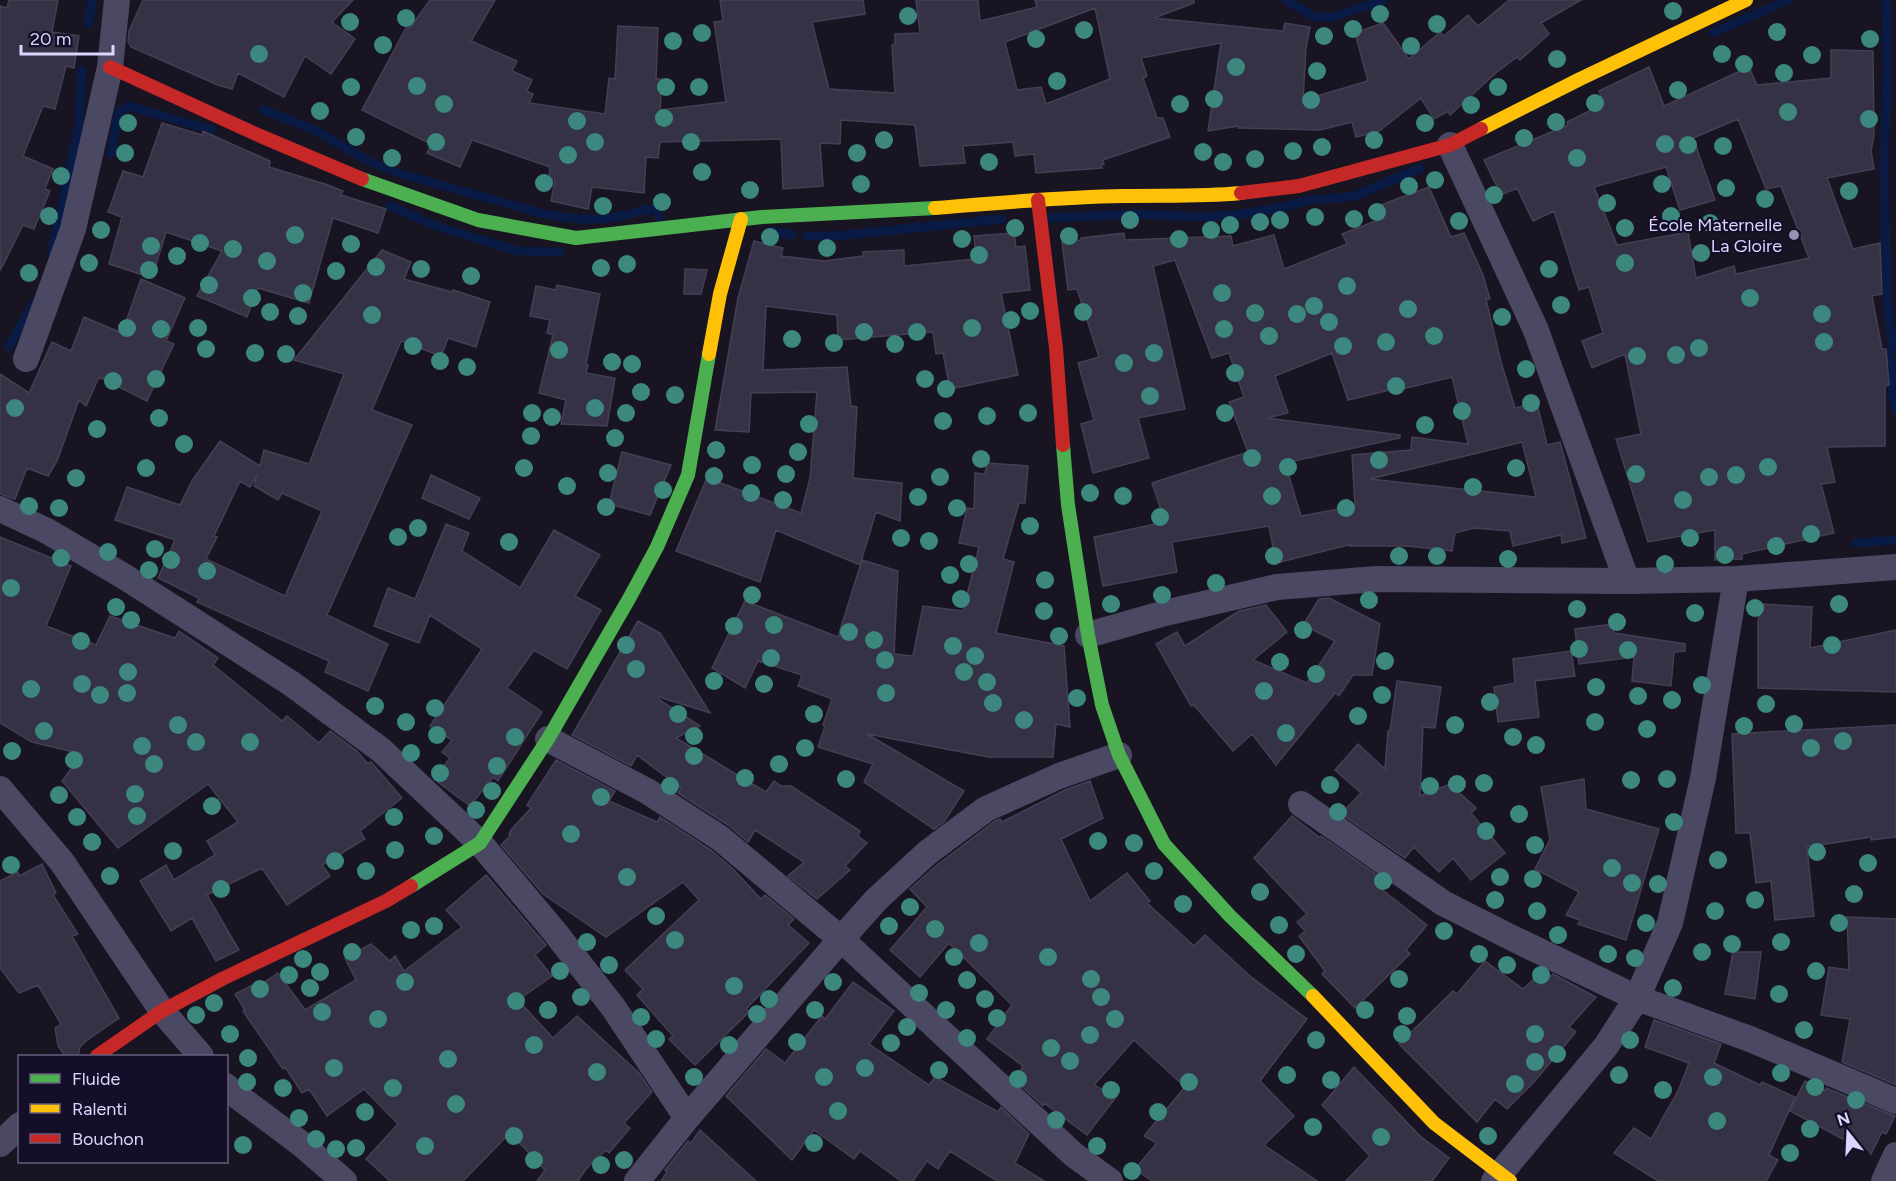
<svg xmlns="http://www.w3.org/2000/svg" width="1896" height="1181" viewBox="0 0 1896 1181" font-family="Figtree,sans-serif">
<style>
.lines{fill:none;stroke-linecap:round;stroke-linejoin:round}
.stream{stroke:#091b45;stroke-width:9}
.building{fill:#363245;stroke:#453f56;stroke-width:1.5;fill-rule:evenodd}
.street{stroke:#4b4863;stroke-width:26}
.fast{stroke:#4caf50;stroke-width:14}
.slow{stroke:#ffc107;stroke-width:14}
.jam{stroke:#c62828;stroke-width:14}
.tree{fill:#3c887e}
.poi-dot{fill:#9792b2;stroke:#140e28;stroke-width:2}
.labels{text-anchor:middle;stroke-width:4.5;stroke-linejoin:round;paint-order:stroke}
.poi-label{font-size:18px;fill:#dcd6ff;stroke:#140e28;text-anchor:end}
</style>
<rect width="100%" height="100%" fill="#181422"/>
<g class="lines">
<path class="stream" d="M1286 0 1315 17H1333L1383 0
M1886 0 1887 69 1884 169 1887 297 1892 342 1890 352 1893 399 1896 409
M89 24 92 0
M1713 33 1788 0
M263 110 313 129 365 159 391 171 544 214C567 218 587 221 610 218 626 216 641 210 656 208L659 217
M111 154 119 111 129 106 212 130
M390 206 436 226 518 251 560 252
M1049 218 1134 214 1206 217 1241 214 1289 206 1304 201 1355 196 1420 168
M771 231 792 235
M807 236H835L1002 219
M52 253 79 125 82 70
M9 346 34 303
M1856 543 1896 540"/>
</g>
<path class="building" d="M9 0H58L52 32 79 36 74 68 66 66 55 109 43 106 23 156 53 169 45 189 50 191 34 229 23 225 0 271V6L7 8Z
M143 0H353L332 22 355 39 331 74 305 56 284 97 238 73 232 89 218 85 131 47 128 41 129 31Z
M430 0H495L471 41 517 61 512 71 532 80 527 91 533 94 529 103 605 114 609 78 615 79 618 26 658 28 656 79H662L660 110 726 102 714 22 723 21 720 0H863L865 14 812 22 829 89 895 93 892 45 895 44V34L920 33 916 0H978L980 21 1037 7 1035 0H1194V3L1154 18 1283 31 1285 23 1310 27 1306 48 1303 100 1368 81 1355 33 1383 23 1409 59 1440 32 1444 36 1468 15 1478 26 1509 0H1581L1541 23 1549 34 1520 60 1517 57 1497 72 1450 115 1448 111 1434 119 1421 98 1379 131 1356 137 1352 122 1320 130 1238 128V126L1208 131 1221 43 1141 58 1147 76 1143 78 1157 118H1163L1170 137 1103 160 1104 164 1101 165 1102 168 1036 173 1034 154 1015 156 1013 142 963 146 965 163 920 166 915 125 841 120 840 144 820 143 823 186 783 189 781 139 660 142 658 158 646 157 644 193 592 187 588 209 551 201 555 180 549 179 550 167 472 140 460 167 427 153 431 144 362 110 407 26 410 28ZM1095 8 1110 79 1046 104 1041 87 1017 90 1005 42Z
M1831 50 1873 51 1874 136 1871 150 1874 169 1827 178 1853 249 1880 243 1882 294 1872 296 1882 349H1886L1889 385 1885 386V446L1827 447 1835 482 1821 484 1834 533 1742 554V559L1715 560V530L1648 542 1616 439 1641 434 1625 354 1592 368 1582 341 1603 333 1589 287 1579 290 1554 211 1533 221 1517 188 1501 195 1484 160 1568 125 1567 122 1604 104 1599 91 1649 67 1664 106 1749 67 1757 85 1831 78ZM1738 119 1766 189 1781 186 1809 258 1736 274 1734 266 1696 278 1688 232 1617 245 1594 187 1666 167 1680 210 1715 200 1693 138Z
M162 123 202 135 203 131 270 161 269 167 325 184 343 191 341 195 386 209 378 233 333 218 309 303 258 288 247 317 197 296 222 251 166 232 152 278 109 264 122 217 108 212 123 171 143 177Z
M1429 187 1451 237 1464 233 1483 275 1490 299H1486L1501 362 1515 408 1537 403 1547 445 1560 442 1586 538 1562 543 1561 535 1513 546 1510 531 1474 528 1455 533 1452 551 1407 546H1350L1352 544 1276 563 1269 526 1172 542 1177 572 1103 586 1094 537 1165 522 1152 483 1248 452 1229 402 1244 397 1229 353 1212 358 1175 260 1153 266 1185 409 1138 418 1149 458 1093 473 1081 424 1094 420 1078 363 1099 357 1077 289 1068 290 1062 242 1081 240V238L1124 233 1125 240 1231 236 1233 246 1274 235 1284 269 1347 244 1342 234 1386 217 1381 205ZM1332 353 1348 400 1398 388 1399 390 1452 377 1468 444 1412 437 1411 450 1352 455 1355 506 1301 516 1285 463 1400 438V435L1267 418 1288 413 1275 376ZM1522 442 1536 497 1370 479 1494 449Z
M1014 233 1016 247 1025 246 1030 290 1001 293 1018 375 950 389 943 353 936 354 933 332 838 340 837 315 766 306 763 370 847 367 851 406 857 407 853 478 902 483 900 521 876 512 860 565 776 530 760 582 676 551 707 478 801 513 810 478 817 392 751 393 749 432 715 430 738 298 754 241 783 248 781 256 824 261 863 256V252L904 250V266L976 259 974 236Z
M382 250 411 262 404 279 452 292 453 290 490 302 476 347 448 338 441 356 401 341 372 410 412 425 327 615 388 644 368 691 325 672 329 661 197 602 199 598 158 578 175 540 115 520 127 487 180 505 192 481 220 441 260 466 264 450 309 464 344 374 294 360ZM257 475 254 486 278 500 282 493 322 511 285 596 206 559 217 537 214 536 240 481 250 487Z
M685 269 707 270 701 294H684Z
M141 279 185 298 166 341 174 344 147 401 99 377 86 406 79 400 57 461 48 476 27 468 15 499 0 494V374L29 393 52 342 71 351 84 317 122 333Z
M557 285 600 294 586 364 588 365 586 373 615 378 607 426 561 424 566 400 539 393 553 335 547 333 550 320 530 316 536 286 556 290Z
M622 452 671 465 650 515 609 504Z
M987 463 1028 466 1025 503H1019L1003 559 1014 562 996 633 1064 646 1070 727 1056 724 1053 757H988L867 734 964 791 944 822 934 829 864 782 873 764 818 747 825 726 823 725 832 699 798 686 802 675 758 661 745 688 712 668 745 601 838 637 862 560 898 571 894 654 913 656 923 606 963 611 979 547 959 543 967 508 974 509 975 473 985 474Z
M431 475 480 498 469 519 422 498Z
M446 524 469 533 462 551 520 588 554 530 600 555 575 596 601 610 567 669 534 650 507 688 542 712 498 781 493 777 470 806 434 779 450 758 442 752 452 740 430 726 482 649 430 615 419 643 374 626 388 588 415 599Z
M0 537 71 566 46 626 96 645 110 616 175 638 179 631 218 658 213 665 282 721 287 716 319 743 330 731 357 751 367 763 371 762 402 798 360 831 365 839 322 865 330 876 287 905 262 868 207 895 239 950 216 961 192 918 171 931 140 881 166 865 174 880 215 855 207 841 238 822 208 784 118 848 62 781 82 754 32 742 0 723Z
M1329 598 1380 624 1372 675H1353L1339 696 1335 693 1276 765 1252 734 1233 751 1194 705 1191 706 1156 644 1177 632 1185 646 1239 611 1266 605 1287 632 1253 660 1307 683 1335 641 1303 625 1319 599Z
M1761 604 1812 607 1810 648 1896 630V692L1758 688V622Z
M638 621 660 633 710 713 659 697 658 699 700 726 676 738 766 792 774 781 781 786H791L860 831 858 836 867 843 845 866 850 870 817 899 788 876 804 862 755 830 748 842 728 825 678 793 681 788 637 755 631 766 572 735Z
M1613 624 1614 633 1685 644V651L1674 652 1671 686 1632 681 1634 657 1579 664 1575 629Z
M1571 651 1575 676 1535 681 1539 717 1498 722 1494 687 1515 683 1513 659Z
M1397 681 1441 687 1435 728 1423 727 1420 796 1450 784 1476 808 1471 813 1505 853 1471 880 1453 858 1439 872 1414 847 1405 858 1341 814 1361 793 1335 770 1358 744 1385 769 1388 731H1390Z
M1896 725V837L1871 840V837L1807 847 1814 916 1775 920 1771 881 1756 883 1750 833H1736L1732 734Z
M556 760 615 791 609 801 657 822 660 817 711 850 733 869 761 899 765 895 794 919 788 925 809 943 746 1009 749 1012 695 1065 669 1039 673 1036 637 995 643 989 625 970 699 900 683 882 606 937 543 894 501 845 511 835 509 834 511 830 531 808 527 805Z
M1584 779 1586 809 1659 829 1626 940 1578 924 1580 920 1566 915 1579 892 1535 869 1550 839 1541 787Z
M1090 781 1103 818 1061 839 1090 901 1127 873 1150 901 1147 903 1194 946 1205 935 1250 976 1307 1019 1260 1081 1294 1116 1264 1145 1317 1181H1152L1135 1169 1157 1143 1144 1136 1185 1087 1134 1040 1094 1085 1116 1097 1087 1135 1044 1103 1043 1106 1015 1080 1023 1066 987 1039 1012 1005 949 943 920 977 890 950 927 907 910 889 937 865 995 821 1000 819 1002 822 1065 790Z
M1292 816 1319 837 1321 836 1386 881 1380 888 1427 925 1406 950 1410 954 1355 1008 1322 974 1325 971 1299 936 1305 931 1297 922 1307 914 1254 858Z
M42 864 56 893 53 895 78 934 72 936 119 1018 86 1041 80 1047 78 1056H65L58 1046 55 1028 61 1024 38 985 19 993 0 968V881L18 872 19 876Z
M486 875 546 945 535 955 552 976 518 1000 553 1038 577 1016 639 1073 652 1092 624 1123 630 1128 609 1153 606 1150 586 1169 578 1181H537L545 1170 510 1133 463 1181H390L366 1159 398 1124 364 1089 327 1116 309 1089 302 1093 285 1067 283 1069 243 1011 245 1010 235 994 259 982 260 985 278 973 305 1010 356 980 345 958 371 944 390 961 395 956 404 971 462 927 446 910Z
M1847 917 1896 919V1085L1842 1062 1850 1019 1821 1015 1829 967 1849 970Z
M1733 952H1761L1755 999 1725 994Z
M1485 961 1523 989 1535 978 1541 985 1553 974 1596 997 1569 1027 1576 1032 1534 1082 1507 1109 1495 1099 1477 1122 1399 1044 1453 991 1457 994Z
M853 982 894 1011 869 1044 929 1085 935 1077 998 1112 1001 1107 1029 1134 1015 1163 1044 1181H997L950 1151 938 1169 927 1161 913 1181H901L860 1151 854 1159 814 1130 792 1160 726 1096 766 1049 785 1063 822 1016 825 1019Z
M1654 1020 1721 1044 1714 1063 1760 1085 1762 1082 1795 1097 1769 1155 1778 1160 1766 1181H1658L1614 1153 1634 1128 1651 1139 1679 1089 1689 1063 1645 1047Z
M1354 1067 1420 1136 1449 1158 1432 1181H1346L1370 1156 1322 1105Z
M1805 1081 1825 1091 1826 1088 1895 1116 1886 1134 1882 1132 1871 1154 1790 1111Z
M700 1130 756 1181H661L667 1172 665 1170 688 1141 691 1143Z"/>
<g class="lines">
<path class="street" d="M1450 145 1535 328 1627 581
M26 359 73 229 110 67 117 0
M0 509 47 531 125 577 292 684 381 750 480 843 554 931 613 1007 687 1118
M1088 635 1165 613 1277 587 1376 579 1627 581 1736 579 1896 567
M548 739 647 791 720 838 841 939 1074 1155 1110 1181
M0 789 62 862 162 1011 201 1056
M1301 804 1443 903 1512 938 1637 998 1750 1039 1896 1101
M226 1086 232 1092 300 1143 344 1181
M0 1144 20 1125
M637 1181 687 1118 841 939 877 899 927 853 986 809 1059 776 1119 755
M1494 1181 1606 1046 1637 998 1670 923 1703 778 1736 579
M1884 1181 1896 1155"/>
<path class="fast" d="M362 179 478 220 576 238 762 217 935 208
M1063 445 1068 505 1088 635 1102 705 1119 755 1164 844 1230 916 1313 996
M411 886 480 843 548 739 630 597 657 547 688 475 709 354"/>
<path class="slow" d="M1481 129 1580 79 1746 0
M935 208C997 203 1060 197 1123 196 1163 195 1200 197 1241 193
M709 354 720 294 741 219
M1313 996 1434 1123 1510 1181"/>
<path class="jam" d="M110 67 258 135 362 179
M1241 193 1299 186 1450 145 1481 129
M1038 200 1056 348 1063 445
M97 1056 162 1011 222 979 386 901 411 886"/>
</g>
<g class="tree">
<circle cx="1673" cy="11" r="9"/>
<circle cx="1380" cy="14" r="9"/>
<circle cx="908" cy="16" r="9"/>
<circle cx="406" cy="18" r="9"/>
<circle cx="350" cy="22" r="9"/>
<circle cx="1437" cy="24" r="9"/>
<circle cx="1353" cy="29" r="9"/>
<circle cx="1084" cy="30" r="9"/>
<circle cx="1777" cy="32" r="9"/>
<circle cx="702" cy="33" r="9"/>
<circle cx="1324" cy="36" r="9"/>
<circle cx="1036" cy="39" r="9"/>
<circle cx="1870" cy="39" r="9"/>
<circle cx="673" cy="41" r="9"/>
<circle cx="383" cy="45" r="9"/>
<circle cx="1411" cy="46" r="9"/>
<circle cx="259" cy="54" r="9"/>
<circle cx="1722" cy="54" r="9"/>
<circle cx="1812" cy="55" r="9"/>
<circle cx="1557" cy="59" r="9"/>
<circle cx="1744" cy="64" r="9"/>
<circle cx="1236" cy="67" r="9"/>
<circle cx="1317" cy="71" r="9"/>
<circle cx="1784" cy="73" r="9"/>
<circle cx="1057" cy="81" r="9"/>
<circle cx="417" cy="86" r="9"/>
<circle cx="351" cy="87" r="9"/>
<circle cx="666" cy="87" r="9"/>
<circle cx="699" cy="87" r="9"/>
<circle cx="1498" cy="87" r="9"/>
<circle cx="1678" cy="90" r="9"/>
<circle cx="1214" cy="99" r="9"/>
<circle cx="1311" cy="100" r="9"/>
<circle cx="1595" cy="103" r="9"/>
<circle cx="444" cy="104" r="9"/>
<circle cx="1180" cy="104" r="9"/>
<circle cx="1471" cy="105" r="9"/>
<circle cx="320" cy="111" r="9"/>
<circle cx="1788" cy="112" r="9"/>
<circle cx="664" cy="118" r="9"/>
<circle cx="1869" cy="119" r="9"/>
<circle cx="577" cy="121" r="9"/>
<circle cx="1556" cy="122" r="9"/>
<circle cx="128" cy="123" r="9"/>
<circle cx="1425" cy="123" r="9"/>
<circle cx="356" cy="137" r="9"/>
<circle cx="1524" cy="138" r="9"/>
<circle cx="884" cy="140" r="9"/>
<circle cx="1374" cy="140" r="9"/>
<circle cx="436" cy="142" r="9"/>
<circle cx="595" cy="142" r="9"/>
<circle cx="691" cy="142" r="9"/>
<circle cx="1665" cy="144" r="9"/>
<circle cx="1688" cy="145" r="9"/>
<circle cx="1723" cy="146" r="9"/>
<circle cx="1322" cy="147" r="9"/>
<circle cx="1293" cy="151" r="9"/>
<circle cx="1203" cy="152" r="9"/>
<circle cx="125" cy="153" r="9"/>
<circle cx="857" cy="153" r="9"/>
<circle cx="568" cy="155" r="9"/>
<circle cx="392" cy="158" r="9"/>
<circle cx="1577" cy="158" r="9"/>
<circle cx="1255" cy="159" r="9"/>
<circle cx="989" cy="162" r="9"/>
<circle cx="1223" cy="162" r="9"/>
<circle cx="702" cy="172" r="9"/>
<circle cx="61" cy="176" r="9"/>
<circle cx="1435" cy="180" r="9"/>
<circle cx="544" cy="183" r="9"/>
<circle cx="861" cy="184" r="9"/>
<circle cx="1662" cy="184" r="9"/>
<circle cx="1409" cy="186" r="9"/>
<circle cx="1726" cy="188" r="9"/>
<circle cx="750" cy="190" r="9"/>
<circle cx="1849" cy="191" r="9"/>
<circle cx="1494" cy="195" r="9"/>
<circle cx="1765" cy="199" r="9"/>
<circle cx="662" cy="202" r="9"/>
<circle cx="1607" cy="203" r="9"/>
<circle cx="603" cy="206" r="9"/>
<circle cx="1377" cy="212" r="9"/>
<circle cx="49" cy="216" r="9"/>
<circle cx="1671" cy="216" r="9"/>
<circle cx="1315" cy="217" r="9"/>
<circle cx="1354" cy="219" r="9"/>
<circle cx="1130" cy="220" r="9"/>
<circle cx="1280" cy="220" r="9"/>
<circle cx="1459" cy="221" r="9"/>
<circle cx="1260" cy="222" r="9"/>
<circle cx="1710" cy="223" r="9"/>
<circle cx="1230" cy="225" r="9"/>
<circle cx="1015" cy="228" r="9"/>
<circle cx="1625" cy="228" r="9"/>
<circle cx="101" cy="230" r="9"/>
<circle cx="1211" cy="230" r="9"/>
<circle cx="295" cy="235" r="9"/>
<circle cx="1069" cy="236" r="9"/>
<circle cx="770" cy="237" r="9"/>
<circle cx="962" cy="239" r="9"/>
<circle cx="1179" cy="239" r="9"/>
<circle cx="200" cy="243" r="9"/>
<circle cx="351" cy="244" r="9"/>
<circle cx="151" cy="246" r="9"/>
<circle cx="827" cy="248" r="9"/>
<circle cx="233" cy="249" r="9"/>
<circle cx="1701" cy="253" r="9"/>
<circle cx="979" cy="255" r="9"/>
<circle cx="177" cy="256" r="9"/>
<circle cx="267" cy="261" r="9"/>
<circle cx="89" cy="263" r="9"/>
<circle cx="1625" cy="263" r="9"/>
<circle cx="627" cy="264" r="9"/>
<circle cx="376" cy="267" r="9"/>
<circle cx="601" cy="268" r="9"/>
<circle cx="421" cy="269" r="9"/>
<circle cx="1549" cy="269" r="9"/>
<circle cx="149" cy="270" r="9"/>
<circle cx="336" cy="271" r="9"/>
<circle cx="29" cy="273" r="9"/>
<circle cx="471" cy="276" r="9"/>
<circle cx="209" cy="285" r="9"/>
<circle cx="1347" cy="286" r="9"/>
<circle cx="303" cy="293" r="9"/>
<circle cx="1222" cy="293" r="9"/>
<circle cx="252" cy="298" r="9"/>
<circle cx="1750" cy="298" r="9"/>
<circle cx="1561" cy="305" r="9"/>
<circle cx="1314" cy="306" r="9"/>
<circle cx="1408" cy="309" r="9"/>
<circle cx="1030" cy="311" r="9"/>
<circle cx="270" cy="312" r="9"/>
<circle cx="1083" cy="312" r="9"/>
<circle cx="1255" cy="313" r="9"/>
<circle cx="1297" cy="314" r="9"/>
<circle cx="1822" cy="314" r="9"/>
<circle cx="372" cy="315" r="9"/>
<circle cx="298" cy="316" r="9"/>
<circle cx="1502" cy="317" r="9"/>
<circle cx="1011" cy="320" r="9"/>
<circle cx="1329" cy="322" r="9"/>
<circle cx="127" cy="328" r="9"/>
<circle cx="198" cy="328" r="9"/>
<circle cx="972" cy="328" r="9"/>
<circle cx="161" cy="329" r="9"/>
<circle cx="1224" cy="329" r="9"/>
<circle cx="864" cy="332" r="9"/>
<circle cx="917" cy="332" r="9"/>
<circle cx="1269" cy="336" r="9"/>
<circle cx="1434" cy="336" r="9"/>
<circle cx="792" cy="339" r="9"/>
<circle cx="1386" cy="342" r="9"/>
<circle cx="1824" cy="342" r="9"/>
<circle cx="834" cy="343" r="9"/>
<circle cx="895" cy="344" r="9"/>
<circle cx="413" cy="346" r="9"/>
<circle cx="1343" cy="346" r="9"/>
<circle cx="1699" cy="348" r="9"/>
<circle cx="206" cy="349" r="9"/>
<circle cx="559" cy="350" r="9"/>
<circle cx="255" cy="353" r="9"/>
<circle cx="1154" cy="353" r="9"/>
<circle cx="286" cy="354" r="9"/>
<circle cx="1676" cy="355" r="9"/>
<circle cx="1637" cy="356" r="9"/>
<circle cx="440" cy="361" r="9"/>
<circle cx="612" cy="362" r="9"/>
<circle cx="1124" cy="363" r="9"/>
<circle cx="632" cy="364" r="9"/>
<circle cx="467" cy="367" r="9"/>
<circle cx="1526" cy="369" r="9"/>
<circle cx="1235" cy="373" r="9"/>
<circle cx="156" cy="379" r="9"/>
<circle cx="925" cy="379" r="9"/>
<circle cx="113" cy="381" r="9"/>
<circle cx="1396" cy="386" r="9"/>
<circle cx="946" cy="389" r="9"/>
<circle cx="641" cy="392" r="9"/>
<circle cx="675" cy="395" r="9"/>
<circle cx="1150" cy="396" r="9"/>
<circle cx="1531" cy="403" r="9"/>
<circle cx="15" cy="408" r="9"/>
<circle cx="595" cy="408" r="9"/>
<circle cx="1462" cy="411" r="9"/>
<circle cx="532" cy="413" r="9"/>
<circle cx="626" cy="413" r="9"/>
<circle cx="1028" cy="413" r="9"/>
<circle cx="1225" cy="413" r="9"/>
<circle cx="987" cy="416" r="9"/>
<circle cx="552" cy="417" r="9"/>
<circle cx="159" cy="418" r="9"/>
<circle cx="943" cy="421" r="9"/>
<circle cx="809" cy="424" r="9"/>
<circle cx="1425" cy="425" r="9"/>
<circle cx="97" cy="429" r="9"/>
<circle cx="531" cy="436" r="9"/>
<circle cx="615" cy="438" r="9"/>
<circle cx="184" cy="444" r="9"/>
<circle cx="716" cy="450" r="9"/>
<circle cx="798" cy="452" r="9"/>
<circle cx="1252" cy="458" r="9"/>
<circle cx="981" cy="459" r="9"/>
<circle cx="1379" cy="460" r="9"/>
<circle cx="752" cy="465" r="9"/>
<circle cx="1288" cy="467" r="9"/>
<circle cx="1768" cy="467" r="9"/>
<circle cx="146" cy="468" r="9"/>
<circle cx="524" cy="468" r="9"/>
<circle cx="1516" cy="468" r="9"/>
<circle cx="608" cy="473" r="9"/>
<circle cx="786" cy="474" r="9"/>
<circle cx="1636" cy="474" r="9"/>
<circle cx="1736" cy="475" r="9"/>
<circle cx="714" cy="476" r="9"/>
<circle cx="940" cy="477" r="9"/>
<circle cx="1709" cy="477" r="9"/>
<circle cx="76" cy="478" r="9"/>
<circle cx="567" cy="486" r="9"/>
<circle cx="1473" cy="487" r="9"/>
<circle cx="663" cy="490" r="9"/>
<circle cx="751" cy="493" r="9"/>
<circle cx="1090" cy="493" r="9"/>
<circle cx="1123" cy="496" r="9"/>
<circle cx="1272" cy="496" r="9"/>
<circle cx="918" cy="497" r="9"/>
<circle cx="783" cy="500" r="9"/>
<circle cx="1683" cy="500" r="9"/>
<circle cx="29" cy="506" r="9"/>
<circle cx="606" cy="507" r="9"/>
<circle cx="59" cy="508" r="9"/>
<circle cx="957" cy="508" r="9"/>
<circle cx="1346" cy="508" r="9"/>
<circle cx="1160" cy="517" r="9"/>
<circle cx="1030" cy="526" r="9"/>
<circle cx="418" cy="528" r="9"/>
<circle cx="1811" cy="534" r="9"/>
<circle cx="398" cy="537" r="9"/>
<circle cx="901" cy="538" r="9"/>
<circle cx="1690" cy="538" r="9"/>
<circle cx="929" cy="541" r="9"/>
<circle cx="509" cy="542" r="9"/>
<circle cx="1776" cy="546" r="9"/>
<circle cx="155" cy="549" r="9"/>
<circle cx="108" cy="552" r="9"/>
<circle cx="1725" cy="555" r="9"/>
<circle cx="1274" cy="556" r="9"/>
<circle cx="1399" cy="556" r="9"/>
<circle cx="1437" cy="556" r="9"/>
<circle cx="61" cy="558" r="9"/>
<circle cx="1508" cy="559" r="9"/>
<circle cx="171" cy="560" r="9"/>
<circle cx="969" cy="564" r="9"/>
<circle cx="1665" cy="564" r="9"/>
<circle cx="149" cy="570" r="9"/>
<circle cx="207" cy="571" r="9"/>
<circle cx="950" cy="575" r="9"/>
<circle cx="1045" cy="580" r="9"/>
<circle cx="1216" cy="583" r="9"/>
<circle cx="11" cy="588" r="9"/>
<circle cx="752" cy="595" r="9"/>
<circle cx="1162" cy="595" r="9"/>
<circle cx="961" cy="599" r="9"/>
<circle cx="1369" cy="600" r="9"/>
<circle cx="1111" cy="604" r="9"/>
<circle cx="1839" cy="604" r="9"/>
<circle cx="116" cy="607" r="9"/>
<circle cx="1755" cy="608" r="9"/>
<circle cx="1577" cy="609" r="9"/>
<circle cx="1044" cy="611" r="9"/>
<circle cx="1695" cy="613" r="9"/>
<circle cx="131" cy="620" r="9"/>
<circle cx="1617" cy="622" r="9"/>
<circle cx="774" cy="625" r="9"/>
<circle cx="734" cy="626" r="9"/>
<circle cx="1303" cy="630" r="9"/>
<circle cx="849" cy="632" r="9"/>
<circle cx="1059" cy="636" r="9"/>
<circle cx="874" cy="640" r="9"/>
<circle cx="81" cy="641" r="9"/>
<circle cx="626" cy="645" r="9"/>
<circle cx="1832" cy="645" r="9"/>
<circle cx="953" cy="646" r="9"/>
<circle cx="1579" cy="649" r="9"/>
<circle cx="1628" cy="650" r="9"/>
<circle cx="975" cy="656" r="9"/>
<circle cx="771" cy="658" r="9"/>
<circle cx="885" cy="660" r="9"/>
<circle cx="1385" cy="661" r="9"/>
<circle cx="1280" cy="662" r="9"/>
<circle cx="636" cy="669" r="9"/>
<circle cx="128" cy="672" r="9"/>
<circle cx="964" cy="672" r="9"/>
<circle cx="1316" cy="674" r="9"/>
<circle cx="714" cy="681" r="9"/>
<circle cx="987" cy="682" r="9"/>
<circle cx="82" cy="684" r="9"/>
<circle cx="764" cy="684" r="9"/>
<circle cx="1702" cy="685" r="9"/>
<circle cx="1596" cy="687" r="9"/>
<circle cx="31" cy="689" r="9"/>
<circle cx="1264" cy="691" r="9"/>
<circle cx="127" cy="693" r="9"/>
<circle cx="886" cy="693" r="9"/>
<circle cx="100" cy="695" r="9"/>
<circle cx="1382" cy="695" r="9"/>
<circle cx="1638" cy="696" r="9"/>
<circle cx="1077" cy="698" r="9"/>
<circle cx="1672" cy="700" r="9"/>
<circle cx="1490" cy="702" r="9"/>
<circle cx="993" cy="703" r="9"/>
<circle cx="1766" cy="704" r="9"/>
<circle cx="375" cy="706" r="9"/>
<circle cx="435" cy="708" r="9"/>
<circle cx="678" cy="714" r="9"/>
<circle cx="814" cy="714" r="9"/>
<circle cx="1358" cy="716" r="9"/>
<circle cx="1024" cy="720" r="9"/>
<circle cx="406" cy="722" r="9"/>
<circle cx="1595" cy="722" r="9"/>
<circle cx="1794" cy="724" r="9"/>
<circle cx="178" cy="725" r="9"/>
<circle cx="1455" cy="725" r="9"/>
<circle cx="1744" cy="726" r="9"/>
<circle cx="1647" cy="729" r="9"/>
<circle cx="44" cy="731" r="9"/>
<circle cx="1286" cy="733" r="9"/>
<circle cx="437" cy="735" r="9"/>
<circle cx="694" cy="736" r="9"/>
<circle cx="515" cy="737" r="9"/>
<circle cx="1513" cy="737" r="9"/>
<circle cx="1843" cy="741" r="9"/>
<circle cx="196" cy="742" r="9"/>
<circle cx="250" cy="742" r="9"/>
<circle cx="1536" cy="745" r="9"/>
<circle cx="142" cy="746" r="9"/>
<circle cx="805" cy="748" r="9"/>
<circle cx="1811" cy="748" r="9"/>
<circle cx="12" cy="751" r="9"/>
<circle cx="411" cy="753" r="9"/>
<circle cx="694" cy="756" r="9"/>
<circle cx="74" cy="760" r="9"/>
<circle cx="154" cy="764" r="9"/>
<circle cx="779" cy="764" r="9"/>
<circle cx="497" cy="766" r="9"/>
<circle cx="440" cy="773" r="9"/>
<circle cx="745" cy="778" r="9"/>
<circle cx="846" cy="779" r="9"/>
<circle cx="1667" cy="779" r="9"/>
<circle cx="1631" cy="780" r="9"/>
<circle cx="1484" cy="783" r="9"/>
<circle cx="1457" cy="784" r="9"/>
<circle cx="1330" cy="785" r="9"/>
<circle cx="670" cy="786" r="9"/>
<circle cx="1430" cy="786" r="9"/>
<circle cx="492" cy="791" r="9"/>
<circle cx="135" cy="794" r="9"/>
<circle cx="59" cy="795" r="9"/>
<circle cx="601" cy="797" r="9"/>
<circle cx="212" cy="806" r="9"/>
<circle cx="476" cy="810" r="9"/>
<circle cx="1338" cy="812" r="9"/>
<circle cx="1519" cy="814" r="9"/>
<circle cx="137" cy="816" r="9"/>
<circle cx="77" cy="817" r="9"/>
<circle cx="394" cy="817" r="9"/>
<circle cx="1674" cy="822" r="9"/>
<circle cx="1486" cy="831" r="9"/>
<circle cx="571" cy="834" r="9"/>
<circle cx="434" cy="836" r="9"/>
<circle cx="1098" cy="841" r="9"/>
<circle cx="92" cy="842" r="9"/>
<circle cx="1134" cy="843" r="9"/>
<circle cx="1535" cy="845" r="9"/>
<circle cx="395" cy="850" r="9"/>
<circle cx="173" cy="851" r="9"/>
<circle cx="1817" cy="852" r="9"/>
<circle cx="1718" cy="860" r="9"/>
<circle cx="335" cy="861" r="9"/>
<circle cx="1868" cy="863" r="9"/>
<circle cx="11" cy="865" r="9"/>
<circle cx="1612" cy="868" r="9"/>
<circle cx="366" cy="871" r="9"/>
<circle cx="1154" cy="871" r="9"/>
<circle cx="110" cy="876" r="9"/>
<circle cx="627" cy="877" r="9"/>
<circle cx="1500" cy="877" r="9"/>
<circle cx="1533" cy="879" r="9"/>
<circle cx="1383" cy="881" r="9"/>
<circle cx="1632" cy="883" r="9"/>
<circle cx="1658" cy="884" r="9"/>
<circle cx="221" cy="889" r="9"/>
<circle cx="1260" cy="892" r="9"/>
<circle cx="1854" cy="894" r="9"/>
<circle cx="1495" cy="900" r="9"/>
<circle cx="1755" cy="900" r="9"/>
<circle cx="1183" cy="904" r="9"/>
<circle cx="910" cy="907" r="9"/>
<circle cx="1537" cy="911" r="9"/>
<circle cx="1715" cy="911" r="9"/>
<circle cx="656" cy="916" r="9"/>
<circle cx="1646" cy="923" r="9"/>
<circle cx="1839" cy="923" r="9"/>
<circle cx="1279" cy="925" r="9"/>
<circle cx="434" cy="926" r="9"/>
<circle cx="889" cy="926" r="9"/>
<circle cx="935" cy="929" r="9"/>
<circle cx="411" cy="930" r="9"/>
<circle cx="1444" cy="931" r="9"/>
<circle cx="1558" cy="935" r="9"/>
<circle cx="675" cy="940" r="9"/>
<circle cx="587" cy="942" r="9"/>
<circle cx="1781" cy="942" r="9"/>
<circle cx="979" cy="943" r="9"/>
<circle cx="1732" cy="944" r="9"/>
<circle cx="352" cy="952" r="9"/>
<circle cx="1702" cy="952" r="9"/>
<circle cx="1296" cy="954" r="9"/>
<circle cx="1479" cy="954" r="9"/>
<circle cx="1608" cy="954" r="9"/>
<circle cx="954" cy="957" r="9"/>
<circle cx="1048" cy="957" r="9"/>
<circle cx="1635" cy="958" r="9"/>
<circle cx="303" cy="959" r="9"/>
<circle cx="609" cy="965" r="9"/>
<circle cx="1507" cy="965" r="9"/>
<circle cx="560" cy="971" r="9"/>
<circle cx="1816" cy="971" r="9"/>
<circle cx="320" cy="972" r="9"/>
<circle cx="289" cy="975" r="9"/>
<circle cx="1541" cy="975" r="9"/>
<circle cx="1091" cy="979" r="9"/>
<circle cx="1399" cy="979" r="9"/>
<circle cx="967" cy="980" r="9"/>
<circle cx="405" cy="982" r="9"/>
<circle cx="833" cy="982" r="9"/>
<circle cx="734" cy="986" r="9"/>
<circle cx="310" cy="988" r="9"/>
<circle cx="1673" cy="988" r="9"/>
<circle cx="260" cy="989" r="9"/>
<circle cx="919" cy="993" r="9"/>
<circle cx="1779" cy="994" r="9"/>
<circle cx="581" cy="997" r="9"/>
<circle cx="1101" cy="997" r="9"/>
<circle cx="769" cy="999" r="9"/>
<circle cx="985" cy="999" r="9"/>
<circle cx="516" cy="1001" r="9"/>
<circle cx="214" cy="1003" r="9"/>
<circle cx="548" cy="1010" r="9"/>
<circle cx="815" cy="1010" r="9"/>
<circle cx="946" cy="1010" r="9"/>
<circle cx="1365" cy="1010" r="9"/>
<circle cx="322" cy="1012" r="9"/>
<circle cx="757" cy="1014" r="9"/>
<circle cx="196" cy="1015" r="9"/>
<circle cx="1407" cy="1016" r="9"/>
<circle cx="641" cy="1017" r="9"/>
<circle cx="997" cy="1018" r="9"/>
<circle cx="378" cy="1019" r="9"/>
<circle cx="1115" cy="1019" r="9"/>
<circle cx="907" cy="1027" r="9"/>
<circle cx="1804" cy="1030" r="9"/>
<circle cx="230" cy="1034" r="9"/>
<circle cx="1402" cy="1034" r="9"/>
<circle cx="1535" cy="1034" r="9"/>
<circle cx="1090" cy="1035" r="9"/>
<circle cx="967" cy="1038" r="9"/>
<circle cx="656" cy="1039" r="9"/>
<circle cx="1316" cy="1040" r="9"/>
<circle cx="1630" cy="1040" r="9"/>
<circle cx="797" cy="1042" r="9"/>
<circle cx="891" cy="1043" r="9"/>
<circle cx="534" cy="1045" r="9"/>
<circle cx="729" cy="1045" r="9"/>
<circle cx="1051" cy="1048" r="9"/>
<circle cx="1557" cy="1054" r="9"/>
<circle cx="248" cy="1058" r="9"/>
<circle cx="448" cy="1059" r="9"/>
<circle cx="1070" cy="1061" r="9"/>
<circle cx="1535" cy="1062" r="9"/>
<circle cx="334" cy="1068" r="9"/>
<circle cx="865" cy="1068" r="9"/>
<circle cx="939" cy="1070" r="9"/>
<circle cx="597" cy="1072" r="9"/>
<circle cx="1781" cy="1073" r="9"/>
<circle cx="1287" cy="1075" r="9"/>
<circle cx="1619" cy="1075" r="9"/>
<circle cx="694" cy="1077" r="9"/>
<circle cx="824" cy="1077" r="9"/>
<circle cx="1713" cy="1077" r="9"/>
<circle cx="1018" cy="1079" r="9"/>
<circle cx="1331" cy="1080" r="9"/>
<circle cx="247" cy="1082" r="9"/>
<circle cx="1189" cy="1082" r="9"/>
<circle cx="1515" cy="1084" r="9"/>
<circle cx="1815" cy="1087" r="9"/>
<circle cx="283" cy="1088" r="9"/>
<circle cx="393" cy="1088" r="9"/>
<circle cx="1111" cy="1090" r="9"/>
<circle cx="1663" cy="1090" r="9"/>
<circle cx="1856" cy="1100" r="9"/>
<circle cx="456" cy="1104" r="9"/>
<circle cx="838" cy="1111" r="9"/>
<circle cx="365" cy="1112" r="9"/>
<circle cx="1158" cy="1112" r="9"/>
<circle cx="299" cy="1118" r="9"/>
<circle cx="1056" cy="1120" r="9"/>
<circle cx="1717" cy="1121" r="9"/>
<circle cx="1313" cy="1127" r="9"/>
<circle cx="1810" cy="1129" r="9"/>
<circle cx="514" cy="1136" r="9"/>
<circle cx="1488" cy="1136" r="9"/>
<circle cx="1381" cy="1137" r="9"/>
<circle cx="316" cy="1139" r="9"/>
<circle cx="814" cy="1143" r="9"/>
<circle cx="243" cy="1145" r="9"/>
<circle cx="425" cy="1146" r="9"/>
<circle cx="1097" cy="1146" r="9"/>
<circle cx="356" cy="1148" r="9"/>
<circle cx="336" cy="1149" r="9"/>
<circle cx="1790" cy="1153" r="9"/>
<circle cx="534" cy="1160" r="9"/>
<circle cx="624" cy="1160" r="9"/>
<circle cx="601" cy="1165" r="9"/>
<circle cx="1132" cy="1171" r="9"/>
</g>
<circle class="poi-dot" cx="1794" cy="235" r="6"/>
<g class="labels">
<g class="poi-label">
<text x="1782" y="231">École Maternelle<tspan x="1782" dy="21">La Gloire</tspan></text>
</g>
</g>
<rect x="18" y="1055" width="210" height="108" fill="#140e28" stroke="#645e7e" stroke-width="1.5"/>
<rect x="30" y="1074" width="30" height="9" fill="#4caf50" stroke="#645e7e" stroke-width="1.5"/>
<text x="72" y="1085" font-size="18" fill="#dcd6ff">Fluide</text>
<rect x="30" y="1104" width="30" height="9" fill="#ffc107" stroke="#645e7e" stroke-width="1.5"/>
<text x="72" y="1115" font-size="18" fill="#dcd6ff">Ralenti</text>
<rect x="30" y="1134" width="30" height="9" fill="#c62828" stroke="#645e7e" stroke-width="1.5"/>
<text x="72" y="1145" font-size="18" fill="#dcd6ff">Bouchon</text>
<g transform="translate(1848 1133) rotate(342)" stroke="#140e28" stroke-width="4.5" paint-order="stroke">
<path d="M0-4.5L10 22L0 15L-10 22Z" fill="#dcd6ff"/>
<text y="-9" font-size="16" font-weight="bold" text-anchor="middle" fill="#dcd6ff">N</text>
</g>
<path d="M21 45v9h92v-9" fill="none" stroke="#dcd6ff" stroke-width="3"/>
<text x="30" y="45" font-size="18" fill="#dcd6ff" stroke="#140e28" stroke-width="4.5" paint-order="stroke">20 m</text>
</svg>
